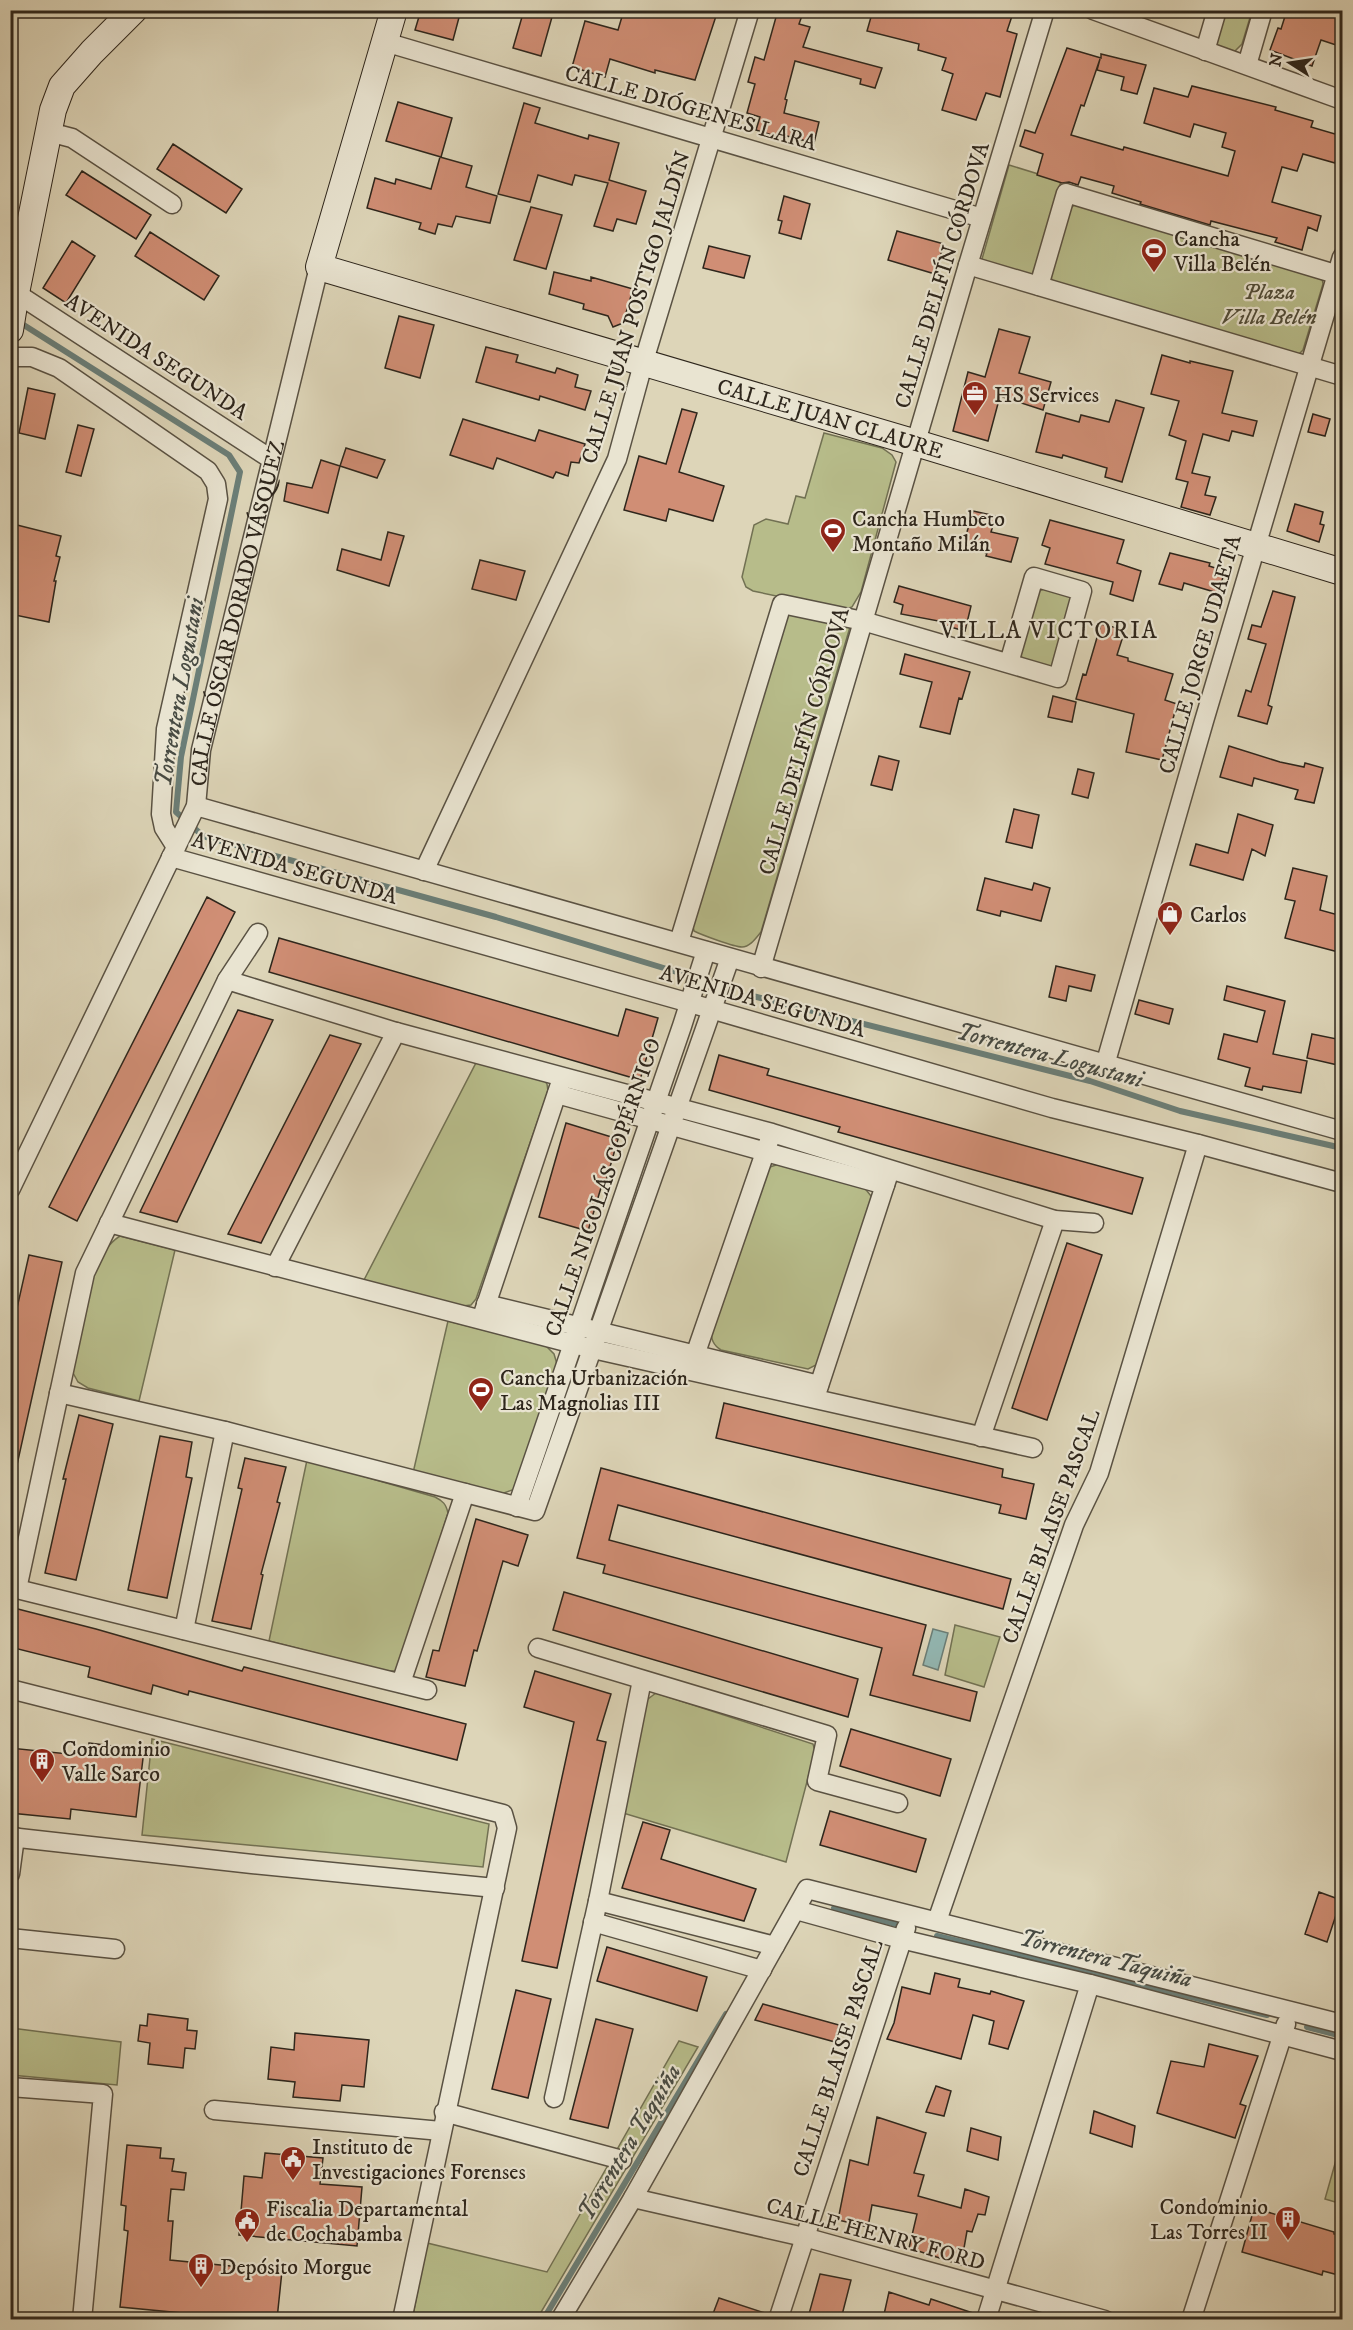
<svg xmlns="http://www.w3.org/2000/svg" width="1353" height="2330" viewBox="0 0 1353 2330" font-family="'IM FELL DW Pica',serif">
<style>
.green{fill:#b7bc8a;stroke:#727153;stroke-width:1.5}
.water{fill:#93b8b4;stroke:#6b7e77;stroke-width:1.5}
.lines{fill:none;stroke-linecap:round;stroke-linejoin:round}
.stream{stroke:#6b7e77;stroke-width:6}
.building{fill:#d08e75;stroke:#2e261c;stroke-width:1.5}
.street-casing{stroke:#5a5243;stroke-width:21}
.secondary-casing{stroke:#2e261c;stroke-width:28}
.street{stroke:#e9e4d1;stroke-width:18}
.secondary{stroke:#e9e4d1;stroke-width:26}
.labels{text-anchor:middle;stroke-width:4.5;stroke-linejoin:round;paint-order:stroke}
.street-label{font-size:22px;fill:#2e261c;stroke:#e9e4d1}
.poi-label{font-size:22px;fill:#2e261c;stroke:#e9e4d1;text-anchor:start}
.park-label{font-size:22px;font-style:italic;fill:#504c38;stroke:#e9e4d1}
.neighbourhood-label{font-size:24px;letter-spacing:1.5px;fill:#2e261c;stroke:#e9e4d1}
.water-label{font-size:24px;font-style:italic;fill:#474a42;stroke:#e9e4d1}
</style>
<rect width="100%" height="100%" fill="#ddd5b8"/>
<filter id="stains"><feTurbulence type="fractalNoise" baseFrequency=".00333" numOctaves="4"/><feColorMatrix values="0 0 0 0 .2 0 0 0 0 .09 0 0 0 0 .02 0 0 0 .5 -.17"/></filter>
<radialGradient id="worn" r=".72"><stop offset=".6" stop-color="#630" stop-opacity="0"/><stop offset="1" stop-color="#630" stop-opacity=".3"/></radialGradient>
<path class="green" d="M1220 11H1252L1242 44 1232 54 1217 50 1213 36Z
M1009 165 1061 181 1035 268 1032 274 1028 276 986 263 982 259Z
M1075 204 1322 278 1323 284 1303 350 1298 355 1054 282 1050 277 1069 210Z
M824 433 882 448 892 455 896 462 861 592 852 607 843 610 753 591 746 587 742 577 754 525 766 519 788 524 796 496 805 498Z
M1046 588 1068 595 1072 599 1053 668 1022 659 1021 654 1037 592Z
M789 613 850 627 761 932C756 938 750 947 742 947 734 947 702 935 694 931L692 922 781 623Z
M478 1059 543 1078 547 1084 548 1091 476 1299 471 1305 463 1306 364 1280Z
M782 1163 863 1186 871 1196 870 1207 818 1364 808 1369 721 1350C713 1345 711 1339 711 1330L766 1173 770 1167Z
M120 1236 175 1250 139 1401 88 1388 78 1382 72 1371C80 1331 84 1259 120 1236Z
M448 1321 546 1346 554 1354 557 1364 515 1489 504 1493H494L413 1473Z
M307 1460 435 1497C443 1501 446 1504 448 1513L400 1666 395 1671H386L269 1641Z
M955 1625 1000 1637 984 1687 945 1675Z
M656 1693 813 1744 815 1751 786 1862 623 1813 644 1702Z
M152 1739 489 1824 483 1867 142 1835Z
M11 2028 121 2042 117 2085 11 2075Z
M679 2041 698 2047 537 2319 412 2320 427 2243 547 2272Z
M1342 2139V2204L1325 2199Z"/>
<path class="water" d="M933 1629 948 1633 938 1670 923 1665Z"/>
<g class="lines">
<path class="stream" d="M19 322 229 455 240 472 181 757 176 812 203 836 496 917 680 973
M749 995 1090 1081 1180 1111 1342 1148
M834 1908 900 1925
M937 1936 1267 2015
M1307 2027 1342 2036
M543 2320 726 2014"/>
</g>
<path class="building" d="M421 10H461L453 40 415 30Z
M524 10H554L541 56 513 48Z
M624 10H718L695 80 655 70V73L610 59 605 77 572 67 585 21 618 30Z
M778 10H804L799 24 810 27 803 47 882 68 875 88 860 84 861 79 795 61 785 99 787 100 784 113 819 122 814 143 779 134 778 137 756 130 760 117 747 113 755 84 748 82 755 57 764 60Z
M873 10H992L1012 16 1007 31 1017 34 1000 97 986 93 976 120 942 110 953 74 942 70 946 58 918 50 919 44 867 31Z
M1287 10H1327L1342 15V47L1321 40 1312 66 1270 50 1278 28 1281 29Z
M1067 48 1101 58V54L1146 65 1137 94 1121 90 1124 77 1097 70 1100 59 1084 106 1081 105 1071 135 1123 150 1124 147 1228 176 1235 151 1222 147 1226 133 1194 124 1190 137 1144 123 1154 88 1188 97 1192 86 1276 107 1275 110 1313 121 1311 127 1342 136V152L1338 151 1335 163 1303 154 1297 171 1282 167 1272 202 1321 216 1317 231 1308 227 1302 250 1275 242 1277 238 1211 221 1210 225 1140 204 1141 202 1112 193 1114 186 1081 177 1078 185 1069 182 1062 183 1037 175 1043 154 1020 146 1025 130 1035 133Z
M398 102 452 118 441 157 386 141Z
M524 103 540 108 535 123 588 139 589 135 619 143 609 180 646 191 636 224 617 219 613 231 594 226 608 183 575 175 572 185 538 175 530 202 498 194Z
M173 144 242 189 226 213 157 169Z
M440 157 472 166 466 187 497 196 490 223 456 216 452 227 438 224 435 234 419 229 421 223 367 208 375 178 395 184 396 179 431 189Z
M82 171 151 215 136 239 66 195Z
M784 196 810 204 801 239 779 233 782 221 778 220Z
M531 207 562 215 546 269 514 260Z
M897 231 944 244 935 274 888 260Z
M150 232 219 276 204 300 135 256Z
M72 241 95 256 66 303 43 288Z
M709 246 750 256 744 278 703 268Z
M554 272 591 281V277L633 289 626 313 628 321 613 327 608 316 583 309 584 304 549 294Z
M399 316 434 325 420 378 385 368Z
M999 329 1030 337 1019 373 1051 382 1043 410 1000 396 988 441 953 431 968 372 985 377Z
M486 347 518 355 516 362 555 373 557 368 578 375 575 387 591 391 585 410 540 396 539 400 476 382Z
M1162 355 1190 363V361L1233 371 1222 413 1257 421 1253 436 1232 431 1229 441 1203 434 1192 473 1210 477 1205 495 1216 497 1210 515 1181 507 1188 482 1176 479 1186 441 1169 435 1179 401 1151 394Z
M28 388 55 394 45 439 19 433Z
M1116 400 1144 408 1122 482 1105 477 1107 468 1063 455 1062 458 1036 452 1046 413 1079 422 1081 415 1109 422Z
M682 409 697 413 679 472 724 486 713 521 669 509 666 521 624 510 639 456 666 464Z
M1313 414 1330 419 1325 436 1308 432Z
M463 419 535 441 539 430 585 444 579 463 571 462 568 476 556 472 553 478 497 458 493 469 450 455Z
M78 425 94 429 81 476 66 472Z
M346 448 385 460 377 478 340 466Z
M321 460 340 466 328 513 284 501 287 483 312 488Z
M1295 504 1323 512 1320 524 1324 525 1319 542 1287 531Z
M973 511 996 516 991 532 1018 538 1011 562 986 556 987 553 963 546Z
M1050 520 1124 540 1117 563 1141 571 1133 601 1110 594 1113 582 1045 564 1050 548 1042 545Z
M17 525 61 536 56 556 60 557 54 581H56L49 622 10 614V551Z
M388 532 404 536 389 586 337 570 342 549 381 560Z
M1170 553 1210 563 1209 566 1225 571 1218 593 1184 583 1182 590 1159 584Z
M480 560 525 571 516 600 472 589Z
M899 586 971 606 965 631 943 625 944 622 901 614 903 605 894 602Z
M1273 591 1295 597 1268 705 1272 707 1267 724 1238 716 1246 690 1251 692 1266 644 1248 639 1252 625 1261 627Z
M1101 624 1125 630 1117 655 1128 658V661L1173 674 1165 700 1177 704 1162 760 1126 752 1134 714 1076 699 1083 674 1086 675Z
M905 654 970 672 962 699 959 698 950 734 920 727 932 682 900 674Z
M1053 696 1076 702 1072 722 1048 717Z
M1229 746 1280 762 1304 767 1305 763 1323 768 1314 803 1295 799 1298 790 1254 778 1252 786 1220 777Z
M879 756 899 761 892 790 871 785Z
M1078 769 1094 773 1088 798 1072 794Z
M1014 809 1039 815 1032 848 1006 842Z
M1238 814 1273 825 1265 856 1252 849 1243 880 1190 865 1196 844 1228 853Z
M1293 868 1327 876 1320 910 1342 916V953L1285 938 1295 901 1285 899Z
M985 878 1032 890 1034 883 1050 888 1041 921 1001 911 1000 916 977 910Z
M207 897 235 912 77 1221 49 1207Z
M279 938 618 1036 626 1009 658 1018 640 1080 269 972Z
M1056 966 1095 975 1091 991 1069 986 1066 1001 1049 997Z
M1227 986 1285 1001 1273 1054 1307 1061 1301 1093 1263 1086 1262 1090 1245 1086 1250 1068 1218 1059 1224 1034 1257 1042 1265 1011 1224 1000Z
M1139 1000 1173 1009 1169 1024 1135 1014Z
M238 1010 273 1020 177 1222 140 1212Z
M1312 1034 1342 1040V1066L1307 1058Z
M330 1035 361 1044 261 1243 228 1234Z
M719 1055 769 1069 767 1075 1143 1178 1132 1214 838 1132 840 1127 709 1090Z
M566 1123 618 1139 606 1181H603L588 1231 539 1217Z
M1067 1243 1102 1255 1047 1420 1012 1408Z
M29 1255 62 1262 17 1465 10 1464V1339Z
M724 1403 1003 1469 1002 1477 1034 1484 1026 1519 999 1513 1001 1505 716 1438Z
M79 1415 113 1424 76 1580 45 1573 66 1479H63Z
M160 1436 192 1442 186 1477 192 1478 167 1598 128 1590Z
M245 1458 286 1467 277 1502 280 1503 261 1574 263 1575 251 1629 212 1621 242 1489 238 1488Z
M601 1468 1011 1579 1003 1609 618 1505 609 1540 926 1625 913 1675 977 1692 970 1721 870 1695 882 1648 603 1573 605 1565 577 1558Z
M476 1519 528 1535 518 1566 503 1561 477 1651 474 1650 465 1686 426 1677 433 1650 439 1651Z
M564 1592 858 1679 848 1717 553 1630Z
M10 1607 96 1629 242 1671 244 1667 466 1724 457 1760 189 1691 188 1695 153 1685 151 1694 88 1677 90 1667 10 1647Z
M535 1671 611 1694 597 1740 606 1742 557 1968 522 1961 574 1722 524 1707Z
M851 1729 951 1759 940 1796 840 1766Z
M89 1743 144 1750 136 1817 71 1809 70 1819 10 1813V1748L88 1756Z
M830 1811 926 1839 916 1872 820 1845Z
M643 1822 670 1830 661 1859 756 1889 744 1921 622 1888Z
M1319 1892 1341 1900 1327 1942 1305 1934Z
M607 1947 707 1977 697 2011 597 1981Z
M935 1973 960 1979 958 1987 990 1994 991 1991 1024 2001 1008 2049 989 2044 994 2021 973 2015 961 2059 887 2039 894 2023 902 1987 930 1994Z
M516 1990 551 1999 528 2098 492 2089Z
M763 2004 839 2025 835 2042 755 2020Z
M148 2014 188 2019 187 2030 197 2031 195 2049 185 2048 183 2068 148 2064 150 2043 138 2041 140 2025 147 2026Z
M596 2019 633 2029 608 2128 570 2119Z
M295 2033 369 2040 364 2087 342 2085 340 2101 293 2097 295 2082 268 2079 271 2047 294 2050Z
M1209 2044 1258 2056 1240 2104 1246 2106 1235 2138 1157 2113 1171 2061 1204 2067Z
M936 2086 951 2091 944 2116 926 2112Z
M1094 2111 1135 2126 1132 2147 1090 2133Z
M877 2117 926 2133 914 2173 924 2175 918 2196 961 2208 965 2189 989 2197 985 2215 978 2214 972 2232 967 2231 961 2265 909 2248 917 2214 872 2205 868 2227 838 2220 850 2160 868 2165Z
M971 2128 1001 2137 998 2160 967 2151Z
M127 2145 161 2148 160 2158 174 2159 172 2171 186 2173 184 2190 171 2189 168 2221H173L170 2260 282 2271 277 2319H245L120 2307 128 2231 124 2230 126 2206 121 2205Z
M265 2153 323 2158 320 2184 362 2187 357 2246 239 2235 244 2176 262 2178Z
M1254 2208 1334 2232V2234L1342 2236V2276L1323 2271 1322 2275 1242 2252Z
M820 2274 851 2280 841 2319H828L809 2314Z
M889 2292 929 2305 931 2299 976 2314 975 2319H883Z
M719 2298 768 2314 767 2319H711Z"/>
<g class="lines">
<defs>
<g id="street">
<path d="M1093 10 1342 100"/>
<path d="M385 42 982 218"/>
<path d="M1205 51 1217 10"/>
<path d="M1247 65 1263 10"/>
<path d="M49 132 72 138 172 204"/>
<path d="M968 265 1342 376"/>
<path d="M1039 286 1066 193 1342 276"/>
<path d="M16 293 271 459"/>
<path d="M10 357H32L59 368 208 471 216 484 218 499 166 729 161 814 164 828 176 847"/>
<path d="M196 806 1342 1131"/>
<path d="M171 857 690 1003 1052 1108 1198 1144 1342 1183"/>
<path d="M424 871 617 459 643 364 750 10"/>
<path d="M679 942 782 604 863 621 1058 678 1082 591 1034 577 1009 663"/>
<path d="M761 968 968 265 1045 10"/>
<path d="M227 980 396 1032 772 1133 1055 1220 1094 1223"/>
<path d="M1105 1065 1204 721 1342 257"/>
<path d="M557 1094 885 1185"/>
<path id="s1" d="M10 1190 196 806 201 750 319 267"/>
<path d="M109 1223 593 1349 1033 1448"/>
<path d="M275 1267 396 1032"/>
<path d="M486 1304 819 1385"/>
<path d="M483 1314 560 1084"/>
<path d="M692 1364 769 1141"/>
<path d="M59 1393 225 1431 535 1511 730 958"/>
<path d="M816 1395 889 1173"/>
<path d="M981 1437 1055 1220"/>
<path d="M517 1507 682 1026 706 951"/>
<path d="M10 1589H17L427 1690"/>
<path d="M17 1589 85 1273 227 980 258 933"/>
<path d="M184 1630 225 1431"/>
<path d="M538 1648 827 1735 817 1781 898 1803"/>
<path d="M401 1683 465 1493"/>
<path d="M10 1689 503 1814 507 1828 402 2320"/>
<path d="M10 1837 252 1864 495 1888"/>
<path d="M10 1874 15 1837"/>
<path d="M598 1901 775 1946"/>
<path d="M796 1910 901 1939 1090 1984 1342 2051"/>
<path d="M937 1921 1074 1525 1099 1473 1198 1144"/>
<path d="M593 1922 762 1970"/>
<path d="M10 1938 115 1949"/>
<path d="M10 2087 103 2094 82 2320"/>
<path d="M554 2098 598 1901 642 1680"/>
<path d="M214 2110 441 2131"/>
<path d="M444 2112 622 2160"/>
<path d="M633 2198 804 2237 1105 2320"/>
<path d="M560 2320 633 2198 807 1889 1342 2024"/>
<path d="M778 2320 906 1928"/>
<path d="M986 2320 1090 1984"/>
<path d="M1191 2320 1286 2024"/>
</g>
<g id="secondary">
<path id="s2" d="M394 10 319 267 916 443 1342 572"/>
<path d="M10 330 16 293 53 110 62 86 92 52 134 10"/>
</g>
</defs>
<use href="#street" class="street-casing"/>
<use href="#secondary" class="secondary-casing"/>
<use href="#street" class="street"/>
<use href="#secondary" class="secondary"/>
</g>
<defs>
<symbol id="stadium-pin" viewBox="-11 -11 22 30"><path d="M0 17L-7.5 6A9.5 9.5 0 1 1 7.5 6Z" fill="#8f2418" stroke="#e9e4d1"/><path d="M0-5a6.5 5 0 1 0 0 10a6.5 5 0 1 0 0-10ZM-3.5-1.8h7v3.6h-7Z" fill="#fff"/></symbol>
<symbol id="office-pin" viewBox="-11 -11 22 30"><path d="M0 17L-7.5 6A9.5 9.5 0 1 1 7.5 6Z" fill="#8f2418" stroke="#e9e4d1"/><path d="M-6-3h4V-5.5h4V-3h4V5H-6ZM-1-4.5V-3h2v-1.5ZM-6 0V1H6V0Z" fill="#fff"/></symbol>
<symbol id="shop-pin" viewBox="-11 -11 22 30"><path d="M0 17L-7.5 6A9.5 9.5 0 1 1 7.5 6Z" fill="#8f2418" stroke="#e9e4d1"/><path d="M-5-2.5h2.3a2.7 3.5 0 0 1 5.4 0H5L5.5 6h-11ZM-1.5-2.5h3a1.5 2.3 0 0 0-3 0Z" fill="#fff"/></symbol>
<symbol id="building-pin" viewBox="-11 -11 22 30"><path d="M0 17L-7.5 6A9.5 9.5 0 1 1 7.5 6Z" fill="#8f2418" stroke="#e9e4d1"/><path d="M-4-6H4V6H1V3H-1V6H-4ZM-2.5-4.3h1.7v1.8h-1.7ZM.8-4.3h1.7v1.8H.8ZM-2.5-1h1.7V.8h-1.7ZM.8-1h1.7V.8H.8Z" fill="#fff"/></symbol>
<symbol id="civic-pin" viewBox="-11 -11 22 30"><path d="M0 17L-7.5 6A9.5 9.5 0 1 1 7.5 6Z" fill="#8f2418" stroke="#e9e4d1"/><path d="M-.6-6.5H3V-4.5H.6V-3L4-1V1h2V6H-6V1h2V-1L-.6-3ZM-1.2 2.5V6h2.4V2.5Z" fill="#fff"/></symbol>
</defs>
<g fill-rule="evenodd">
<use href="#stadium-pin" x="1139" y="236" width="30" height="40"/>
<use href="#office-pin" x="960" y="379" width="30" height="40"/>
<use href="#stadium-pin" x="818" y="516" width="30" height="40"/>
<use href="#shop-pin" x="1155" y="899" width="30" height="40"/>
<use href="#stadium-pin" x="466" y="1375" width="30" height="40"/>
<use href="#building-pin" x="27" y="1746" width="30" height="40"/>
<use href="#civic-pin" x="278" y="2144" width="30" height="40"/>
<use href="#building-pin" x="1273" y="2204" width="30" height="40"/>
<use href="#civic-pin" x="232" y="2206" width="30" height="40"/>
<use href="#building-pin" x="186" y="2251" width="30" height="40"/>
</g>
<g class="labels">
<g class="street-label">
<text transform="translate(691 107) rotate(16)" y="8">CALLE DIÓGENES LARA</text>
<text transform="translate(941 275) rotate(-73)" y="8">CALLE DELFÍN CÓRDOVA</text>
<text transform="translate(635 307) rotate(-73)" y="8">CALLE JUAN POSTIGO JALDÍN</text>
<text transform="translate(157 356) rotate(33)" y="8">AVENIDA SEGUNDA</text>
<text dy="8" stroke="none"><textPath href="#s2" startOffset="801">CALLE JUAN CLAURE</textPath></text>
<text dy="8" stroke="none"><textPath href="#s1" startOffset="624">CALLE ÓSCAR DORADO VÁSQUEZ</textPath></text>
<text transform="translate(1199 654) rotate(-74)" y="8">CALLE JORGE UDAETA</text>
<text transform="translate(803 741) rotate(-74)" y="8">CALLE DELFÍN CÓRDOVA</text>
<text transform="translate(295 867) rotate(16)" y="8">AVENIDA SEGUNDA</text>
<text transform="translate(763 1000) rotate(16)" y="8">AVENIDA SEGUNDA</text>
<text transform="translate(602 1187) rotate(-71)" y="8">CALLE NICOLÁS COPÉRNICO</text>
<text transform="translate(1050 1526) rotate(-70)" y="8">CALLE BLAISE PASCAL</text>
<text transform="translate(837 2058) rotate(-72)" y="8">CALLE BLAISE PASCAL</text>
<text transform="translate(876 2233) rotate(15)" y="8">CALLE HENRY FORD</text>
</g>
<g class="poi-label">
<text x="1174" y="246">Cancha<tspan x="1174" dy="25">Villa Belén</tspan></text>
<text x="994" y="402">HS Services</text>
<text x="852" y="526">Cancha Humbeto<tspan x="852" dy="25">Montaño Milán</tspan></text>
<text x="1190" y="922">Carlos</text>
<text x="500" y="1385">Cancha Urbanización<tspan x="500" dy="25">Las Magnolias III</tspan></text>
<text x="62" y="1756">Condominio<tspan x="62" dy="25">Valle Sarco</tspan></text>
<text x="312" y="2154">Instituto de<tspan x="312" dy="25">Investigaciones Forenses</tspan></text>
<text x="1268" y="2214" text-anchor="end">Condominio<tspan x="1268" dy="25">Las Torres II</tspan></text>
<text x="266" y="2216">Fiscalia Departamental<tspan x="266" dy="25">de Cochabamba</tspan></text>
<text x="220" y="2274">Depósito Morgue</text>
</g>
<g class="park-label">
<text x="1269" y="299">Plaza<tspan x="1269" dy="25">Villa Belén</tspan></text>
</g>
<g class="neighbourhood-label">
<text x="1049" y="638">VILLA VICTORIA</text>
</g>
<g class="water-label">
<text transform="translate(179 692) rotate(-80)" y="8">Torrentera Logustani</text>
<text transform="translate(1050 1055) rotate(15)" y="8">Torrentera Logustani</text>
<text transform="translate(1106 1958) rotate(14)" y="8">Torrentera Taquiña</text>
<text transform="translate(629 2142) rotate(-59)" y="8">Torrentera Taquiña</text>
</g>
</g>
<rect width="1353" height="2330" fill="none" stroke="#ddd5b8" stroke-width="36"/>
<rect x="12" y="12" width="1329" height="2306" fill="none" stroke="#2e261c" stroke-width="3"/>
<rect x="18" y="18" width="1317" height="2294" fill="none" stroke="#2e261c" stroke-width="1.5"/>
<g transform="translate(1290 63) rotate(282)" stroke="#e9e4d1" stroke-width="4.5" paint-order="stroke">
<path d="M0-4.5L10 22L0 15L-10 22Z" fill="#2e261c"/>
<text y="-9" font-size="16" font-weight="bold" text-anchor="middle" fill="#2e261c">N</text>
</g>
<rect width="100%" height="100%" filter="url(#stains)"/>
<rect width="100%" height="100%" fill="url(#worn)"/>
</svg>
